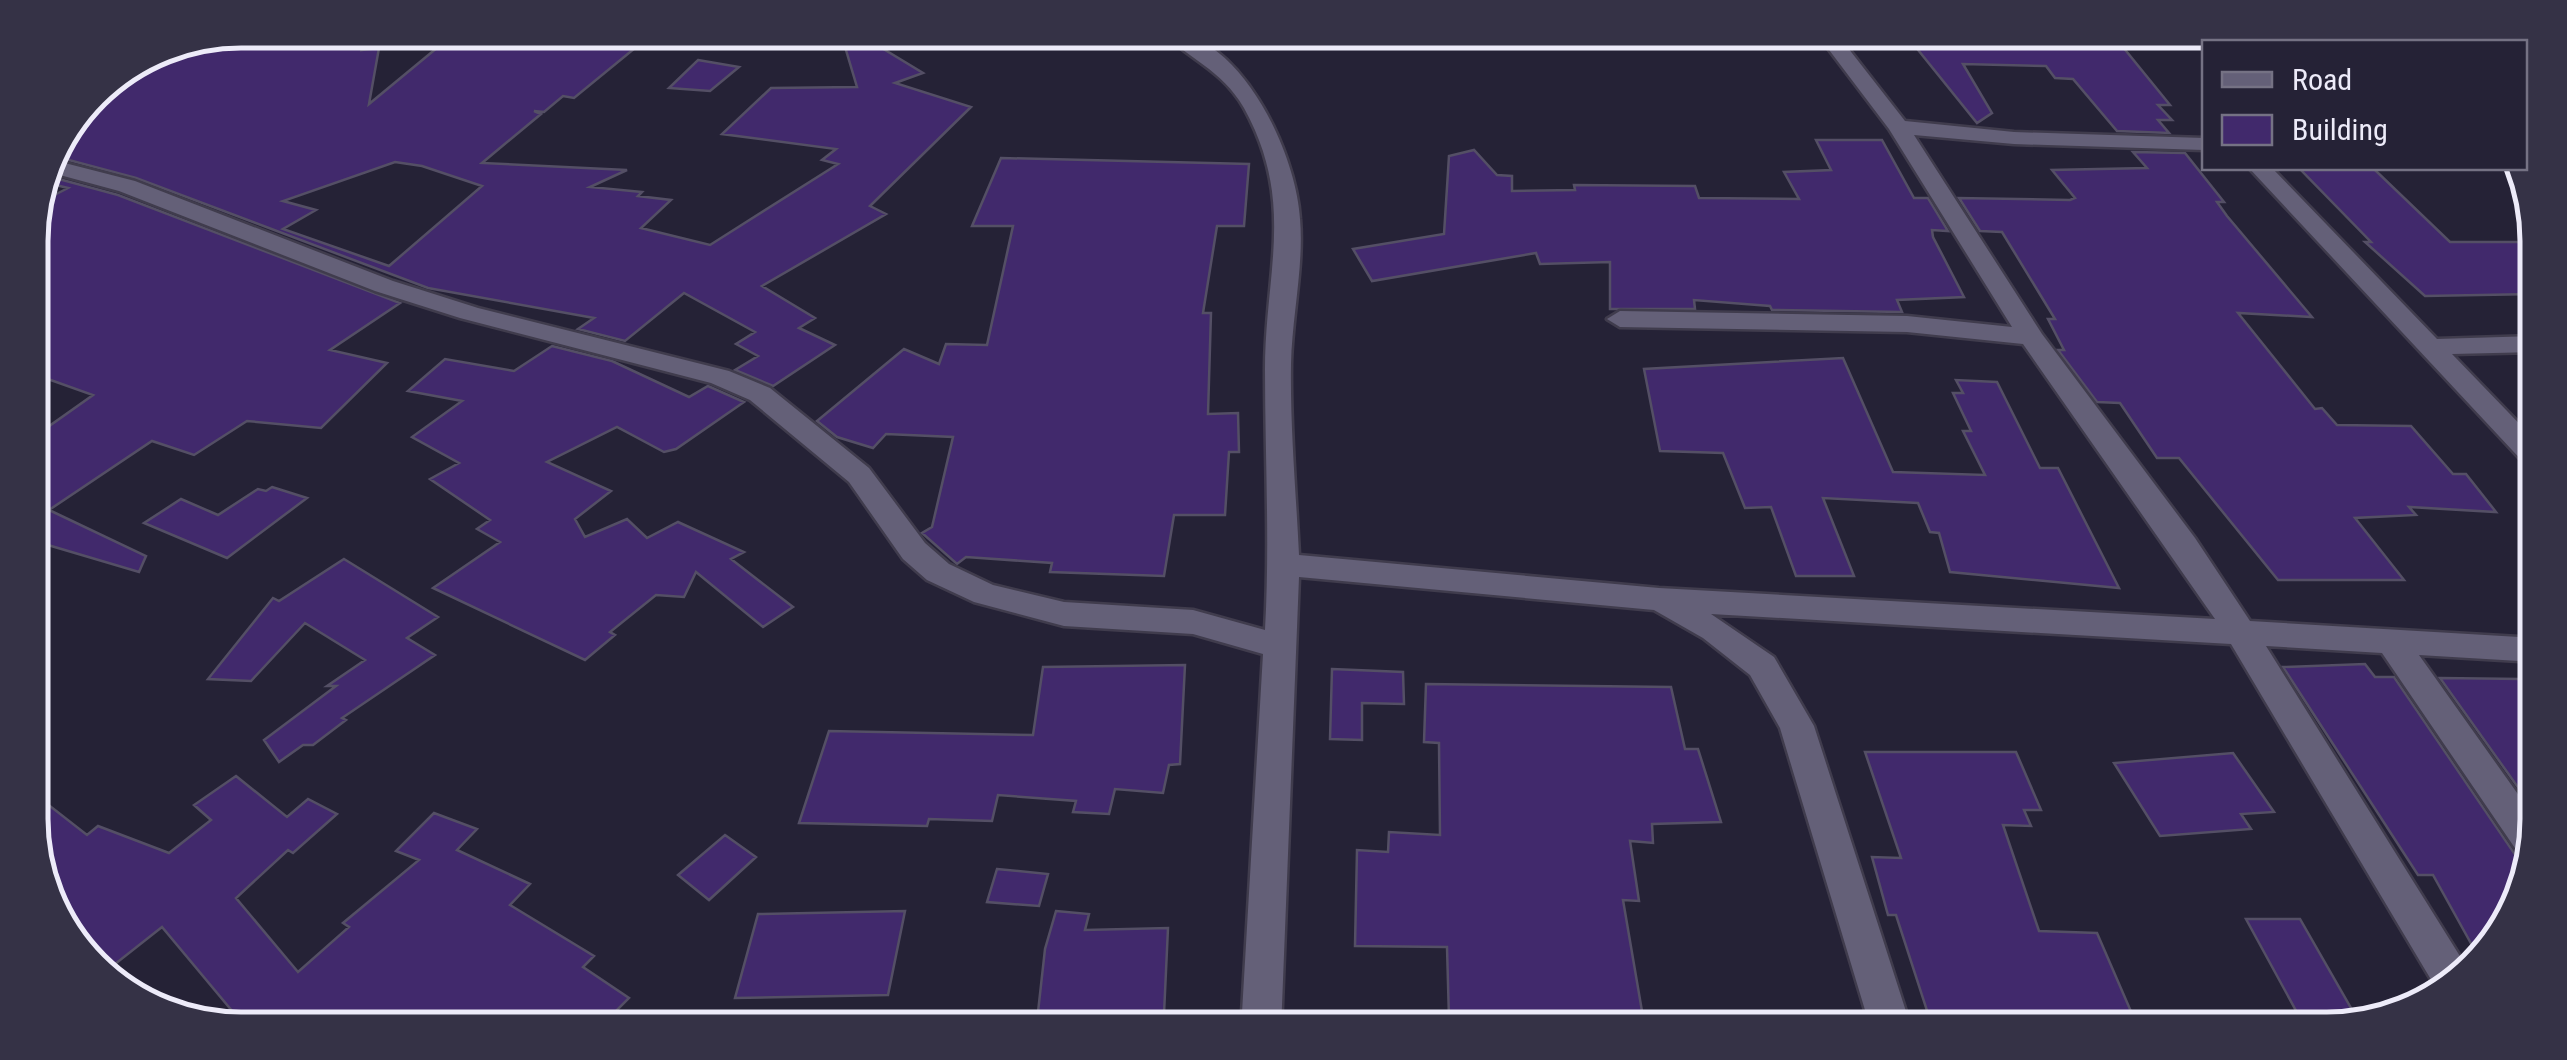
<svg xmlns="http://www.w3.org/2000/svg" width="2567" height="1060" viewBox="0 0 2567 1060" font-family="'Roboto Condensed',sans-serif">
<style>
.building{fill:#41296c;stroke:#544f65;stroke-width:2.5;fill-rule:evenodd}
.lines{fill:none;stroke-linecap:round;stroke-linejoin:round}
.street-casing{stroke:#403c4d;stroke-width:5}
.street{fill:#646078;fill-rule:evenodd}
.rim{fill:none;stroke:#edebf9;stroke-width:5}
</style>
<rect width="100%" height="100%" fill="#252236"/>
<path class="building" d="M240 30H334L312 48 366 43 362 50 379 48 369 104 455 33 657 30 574 98 563 96 544 112 534 111 541 114 482 163 627 170 590 187 642 192 638 196 671 200 641 228 710 245 838 164 822 160 836 149 722 134 771 88 857 87 840 30H852L923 73 895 83 971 107 870 206 886 214 762 286 815 318 799 328 835 345 773 386 735 370 758 356 736 344 755 332 684 293 625 341 578 329 594 318 428 288 136 178 50 155 102 82 160 46ZM395 162 422 166 482 186 389 266 283 229 316 210 283 201Z
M1902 30H2078L2087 40 2118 41 2170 105H2158L2172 120H2158L2169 133 2117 131 2073 79 2055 78 2046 66 1963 64 1992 113 1977 123Z
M698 60 739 67 710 91 669 88Z
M1816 140H1882L1914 198H1928L1948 231 1932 230 1933 237 1964 297 1897 300 1902 312 1772 310 1770 306 1694 300 1695 309H1610V262L1540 264 1536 253 1372 281 1353 249 1444 234 1449 156 1474 150 1497 175 1512 176V191L1575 190 1574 185 1695 186 1699 198 1799 199 1784 172 1831 170Z
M2133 152 2185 153 2224 202H2217L2227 216 2312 317 2238 313 2315 409 2322 408 2337 425 2411 426 2453 474H2466L2496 512 2409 507 2416 515 2355 518 2404 580H2278L2179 458H2157L2120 403 2097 402 2058 350H2064L2048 319H2055L2002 232 1980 231 1959 198 2070 200 2075 198 2052 170 2147 168Z
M1001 158 1249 164 1244 226H1217L1203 313H1211L1208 414 1238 413 1239 452H1229L1225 515H1174L1164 576 1050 572 1052 563 966 557 957 564 922 533 932 527 953 437 886 434 873 448 837 437 817 421 904 349 939 364 946 344 987 345 1013 226H972Z
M2299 168 2374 169 2450 242H2535V294L2425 296 2365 242H2371Z
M44 175 118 195 400 303 330 350 387 363 321 428 247 421 194 455 152 441 49 510 146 556 139 572 31 540V439L93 395 31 373 30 226 37 204 68 188 43 182Z
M552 346 612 361 689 397 708 386 744 402 676 449 664 452 617 427 547 462 611 491 575 519 585 537 627 519 647 538 678 522 744 552 731 559 793 607 763 627 696 572 684 597 656 595 610 632 615 635 585 660 433 588 500 542 477 529 490 520 430 479 459 463 412 437 462 401 408 391 445 359 514 371Z
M1843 358 1893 472 1985 475 1963 431H1971L1953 393H1963L1956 380 1997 382 2040 468H2058L2119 588 1950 572 1939 533 1930 532 1918 503 1823 498 1854 576H1796L1771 507 1745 508 1723 453 1660 451 1644 369Z
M272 487 307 498 227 558 144 523 181 499 218 515 258 489 266 491Z
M344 559 438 617 407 638 435 655 342 718 346 720 313 745H303L279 762 264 740 336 686H327L365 660 305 623 251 681 208 679 273 598 279 601Z
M2365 664 2375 677H2394L2516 856 2529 861 2521 900 2478 956 2433 875H2418L2283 667Z
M1185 665 1180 764 1169 765 1163 793 1115 789 1109 814 1073 812 1076 801 998 795 992 821 929 819 927 826 799 823 829 731 1033 735 1043 667Z
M1332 669 1403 672 1404 704 1362 703V740L1330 739Z
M2440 678 2522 679 2537 698V814Z
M1426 684 1671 687 1685 749H1698L1721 822 1652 824 1653 843 1630 841 1639 901 1623 900 1643 1017 1551 1016V1023L1449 1019 1447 947 1355 946 1357 850 1388 852 1389 832 1440 835 1439 743 1424 742Z
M1865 752H2016L2041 810H2024L2031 826 2003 825 2039 931 2097 933 2139 1030 1932 1026 1896 915H1888L1872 857 1901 858Z
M2233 753 2274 812 2241 814 2251 829 2160 836 2114 763Z
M236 776 287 817 308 799 337 814 293 853 288 850 236 898 298 972 349 927 343 923 419 860 396 851 434 813 477 829 457 850 530 884 510 905 594 956 583 967 629 998 597 1030H248L162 927 105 972 74 948 32 848V792L87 835 98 826 169 853 211 820 194 805Z
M725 835 756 857 709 900 678 875Z
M997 869 1048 874 1039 906 987 902Z
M905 911 888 995 735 998 758 914Z
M1056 911 1089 914 1085 930 1168 928 1164 1014H1140V1030H1036L1045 949Z
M2246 919H2300L2359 1022 2342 1029H2306Z"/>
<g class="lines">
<defs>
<path id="street" d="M1161 30C1239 30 1296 151 1300 219 1304 266 1292 316 1291 364 1290 427 1296 492 1299 555L1659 588 2215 619 2023 344 1907 332 1620 327 1607 319 1620 311 1907 316 2012 327 1889 129 1814 30H1834L1905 121 2014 132 2204 138V150L2014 144 1914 135 2042 334 2195 538 2250 621 2536 638V662L2419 655 2537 821 2529 858 2519 854 2382 653 2266 646 2468 969 2454 987 2439 993 2231 644 1711 614 1774 657 1814 726 1912 1030H1871L1780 728 1750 675 1703 638 1654 610 1299 577 1281 1030H1241L1263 654 1193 634 1064 626 974 602 927 580 903 559 849 482 750 400 711 383 460 318 375 291 119 191 45 171 49 159 135 181 393 281 478 308 729 371 770 388 869 468 925 543 949 564 993 585 1064 602 1193 610 1265 630C1270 543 1265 457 1265 370 1265 272 1296 202 1244 108 1221 68 1188 60 1161 30Z
M2249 168H2272L2437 339 2535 336 2536 352 2452 354 2536 441V467L2526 465Z"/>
</defs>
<use href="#street" class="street-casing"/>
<use href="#street" class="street"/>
</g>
<path d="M0 0H2567V1060H0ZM241 48H2327A193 193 0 0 1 2520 241V819A193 193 0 0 1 2327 1012H241A193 193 0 0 1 48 819V241A193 193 0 0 1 241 48Z" fill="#353246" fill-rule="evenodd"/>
<path class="rim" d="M241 48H2327A193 193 0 0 1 2520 241V819A193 193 0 0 1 2327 1012H241A193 193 0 0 1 48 819V241A193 193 0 0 1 241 48Z"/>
<rect x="2202" y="40" width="325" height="130" fill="#252236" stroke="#757284" stroke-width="2.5"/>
<rect x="2222" y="72" width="50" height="15" fill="#646078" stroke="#757284" stroke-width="2.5"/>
<text x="2292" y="90" font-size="30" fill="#edebf9">Road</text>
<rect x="2222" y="115" width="50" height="30" fill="#41296c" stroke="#757284" stroke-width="2.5"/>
<text x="2292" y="140" font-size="30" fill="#edebf9">Building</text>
</svg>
